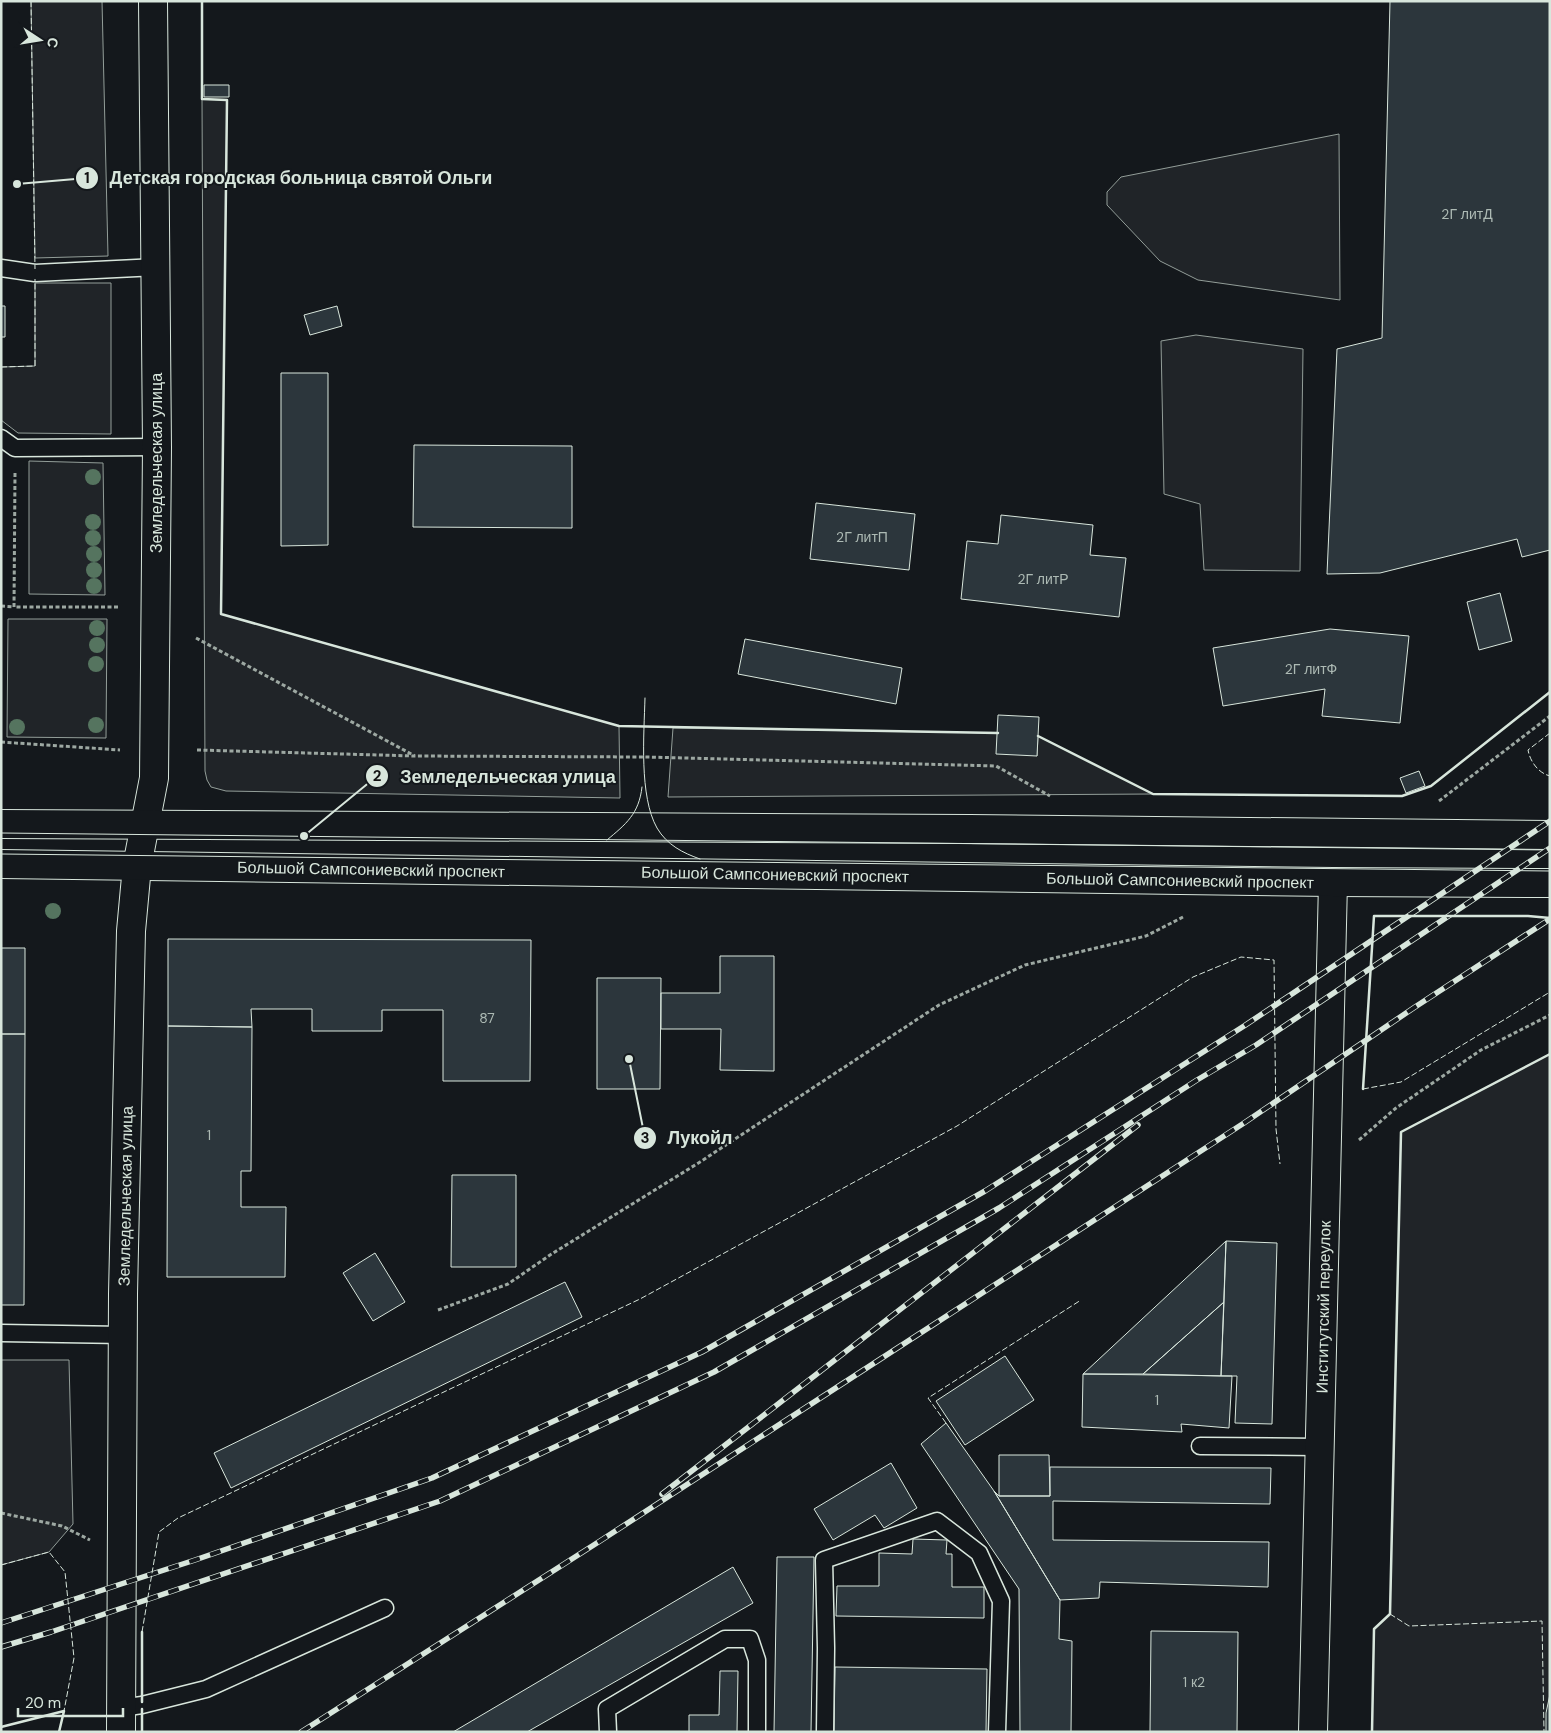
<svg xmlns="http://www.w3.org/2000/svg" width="1551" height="1733" viewBox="0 0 1551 1733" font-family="'DM Sans',sans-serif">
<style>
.green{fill:#202428;stroke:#939e99}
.building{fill:#2c363c;stroke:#d8e6dc}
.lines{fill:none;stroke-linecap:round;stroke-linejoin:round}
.service-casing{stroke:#d8e6dc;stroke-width:19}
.minor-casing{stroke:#d8e6dc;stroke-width:30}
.tertiary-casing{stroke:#d8e6dc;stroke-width:30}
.primary-casing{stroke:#d8e6dc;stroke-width:30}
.path{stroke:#9da8a2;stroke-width:3;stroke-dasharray:4 2.5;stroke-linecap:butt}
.service{stroke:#14181c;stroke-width:16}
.minor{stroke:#14181c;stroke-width:28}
.tertiary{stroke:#14181c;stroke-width:28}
.primary{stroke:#14181c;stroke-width:28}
.tram{stroke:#d8e6dc;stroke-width:1}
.rail-casing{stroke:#d8e6dc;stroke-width:5.5}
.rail{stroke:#14181c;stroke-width:4;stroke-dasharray:11;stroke-linecap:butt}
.fence{stroke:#d8e6dc;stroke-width:1;stroke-dasharray:6 2.5;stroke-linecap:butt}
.wall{stroke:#d8e6dc;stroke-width:2.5}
.tree{fill:#55745f}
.labels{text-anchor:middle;stroke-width:4;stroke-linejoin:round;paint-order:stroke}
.number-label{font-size:14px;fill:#adbab4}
.street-label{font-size:16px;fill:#d8e6dc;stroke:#14181c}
.leader{fill:none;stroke:#d8e6dc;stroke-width:2}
.callout-dot{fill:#d8e6dc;stroke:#14181c;stroke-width:2}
.mark-label{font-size:15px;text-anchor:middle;font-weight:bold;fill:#111}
.callout-label{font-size:18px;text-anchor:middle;font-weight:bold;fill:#d8e6dc;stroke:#14181c;stroke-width:4;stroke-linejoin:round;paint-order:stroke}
</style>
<rect width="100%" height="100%" fill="#14181c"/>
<path class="green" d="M31 1H102L108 256 35 258Z
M202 99 227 100 221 614 619 726 620 798 226 791 211 787 207 780 205 771Z
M1339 134 1340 300 1198 280 1160 261 1107 205V192L1121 177Z
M35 283H111V434L18 433 1 420V367L35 366Z
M1196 335 1303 349 1300 571 1204 570 1200 504 1164 494 1161 341Z
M29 461 103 463 105 595 29 594Z
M8 619H107L106 738 7 737Z
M673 728 998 733 1037 756 1038 736 1153 794 668 797Z
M1550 1054V1732H1372L1374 1629 1390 1614 1401 1132Z
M1 1360H69L73 1524 49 1552 1 1565Z"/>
<path class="building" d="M1390 1H1550V550L1522 557 1517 539 1380 573 1327 574 1337 349 1382 338Z
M204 85H229V97H204Z
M1 306H5V337H1Z
M337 306 342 326 310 335 304 315Z
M281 373H328V545L281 546Z
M414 445 572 446V528L413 527Z
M816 503 915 514 909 570 810 559Z
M1001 515 1093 525 1090 555 1126 558 1119 617 961 599 967 541 998 544Z
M1500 593 1512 641 1479 650 1467 602Z
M1330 629 1409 636 1400 723 1322 716 1325 689 1223 706 1213 648Z
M745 639 902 668 896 704 738 674Z
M998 715 1039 717 1037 756 996 754Z
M1419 771 1425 786 1406 793 1400 778Z
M168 939 531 940 530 1081H443V1010H382V1031H312V1009H251L252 1027 168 1026Z
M1 948H25V1034H1Z
M720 956H774V1071L720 1070 721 1029H661V993H720Z
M597 978H661L660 1089H597Z
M168 1026 252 1027 251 1171H241V1207H286L285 1277H167Z
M1 1034H25L24 1305H1Z
M452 1175H516V1267H451Z
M1226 1241 1277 1243 1272 1424 1235 1423 1237 1376H1221Z
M1226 1241 1224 1302 1143 1374H1083Z
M375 1253 405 1302 373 1321 343 1273Z
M565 1282 582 1317 231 1488 214 1453Z
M1224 1302 1221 1376 1143 1374Z
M1005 1356 1034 1400 965 1445 936 1401Z
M1083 1374 1232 1376 1229 1428 1181 1424 1182 1432 1082 1427Z
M946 1423 994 1491 1060 1600 1059 1639 1072 1641 1071 1732H1020L1019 1589 921 1444Z
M999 1455H1049L1050 1496H999Z
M891 1463 917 1508 884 1528 875 1515 833 1540 814 1509Z
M1050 1467 1271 1468 1270 1504 1053 1501V1540L1269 1542 1268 1587 1100 1582 1099 1598 1060 1600 994 1491 999 1496H1050Z
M913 1539 947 1540 946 1554H952V1587H984V1618L836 1616 837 1586H879V1553L912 1554Z
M777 1557H814L811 1732H774Z
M733 1567 753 1603 527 1732H453Z
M1151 1631 1238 1632 1237 1732H1150Z
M835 1667 987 1669 986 1732H834Z
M720 1671H738L737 1732H689V1715H719Z
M1550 1694V1732H1546V1713Z"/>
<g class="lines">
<defs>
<path id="service" d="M1 268 35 273 157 267
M1 438 15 448 157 447
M1 1333 123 1335
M1200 1446 1319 1447
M121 1708 142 1705 206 1689 385 1608
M608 1732 607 1709 725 1639H750L757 1660V1732
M825 1732 826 1648 824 1560 937 1521 979 1553 1001 1601 997 1732"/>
<path id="minor" d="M121 1732 123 1294 131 931 137 866
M1313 1732 1333 882"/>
<path id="tertiary" d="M137 866 154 778 157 447 153 1"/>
<path id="primary" d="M1 824 969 829 1550 835
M1 864 1333 882 1550 883"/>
</defs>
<use href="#service" class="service-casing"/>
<use href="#minor" class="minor-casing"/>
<use href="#tertiary" class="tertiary-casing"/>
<use href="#primary" class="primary-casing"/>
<path class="path" d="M15 473 14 607H120
M1 606 14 607
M196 638 415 756
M1 742 120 750
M197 750 415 756 645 757 996 766 1050 796
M1439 801 1550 716
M1359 1140 1396 1108 1481 1050 1550 1015
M438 1310 508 1284 550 1255 700 1162 939 1005 1025 965 1146 936 1185 916
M1 1513 62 1526 90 1540"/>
<use href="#service" class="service"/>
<use href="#minor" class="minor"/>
<use href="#tertiary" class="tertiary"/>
<use href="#primary" class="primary"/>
<path class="tram" d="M645 698C644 735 639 796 657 828 667 845 683 853 700 859
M1 833 1550 850
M607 840C626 824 639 814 642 787
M1 854 1550 871"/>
<defs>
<path id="rail" d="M662 1494 1138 1125
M1 1623 195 1560 432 1478 702 1352 985 1191 1244 1026 1550 821
M1 1647 51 1632 440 1501 714 1372 999 1208 1197 1080 1256 1045 1550 848
M301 1732 600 1541 1244 1123 1415 1007 1550 919"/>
</defs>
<use href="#rail" class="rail-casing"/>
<use href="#rail" class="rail"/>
<path class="fence" d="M31 1 35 269
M1 367 35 366V279
M1550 733 1528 750C1530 761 1538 773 1550 776
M1363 1089 1401 1082 1550 992
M946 1423 928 1398 1081 1300
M1 1565 49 1552 65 1572 74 1658 64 1711
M1390 1614 1409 1626 1542 1621 1544 1732
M142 1632 159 1532 178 1518 640 1299 957 1126 1193 977 1241 957 1274 960 1276 1129 1280 1164"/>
<path class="wall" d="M202 1V99L227 100 221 614 619 726 998 733
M1038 736 1153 794 1402 796 1431 786 1550 692
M1363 1089 1374 916H1528L1550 918
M142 1632V1702
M1 1727 64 1711 59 1732
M142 1732V1709
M1372 1732 1374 1629 1390 1614 1401 1132 1550 1054"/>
</g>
<g class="tree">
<circle cx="93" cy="477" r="8"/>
<circle cx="93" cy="522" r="8"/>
<circle cx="93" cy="538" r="8"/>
<circle cx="94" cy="554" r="8"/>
<circle cx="94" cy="570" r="8"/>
<circle cx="94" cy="586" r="8"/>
<circle cx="97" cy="628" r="8"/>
<circle cx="97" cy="645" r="8"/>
<circle cx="96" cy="664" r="8"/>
<circle cx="96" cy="725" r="8"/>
<circle cx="17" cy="727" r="8"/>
<circle cx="53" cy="911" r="8"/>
</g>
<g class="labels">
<g class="number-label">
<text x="1467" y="219">2Г литД</text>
<text x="862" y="542">2Г литП</text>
<text x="1043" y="584">2Г литР</text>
<text x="1311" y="674">2Г литФ</text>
<text x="487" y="1023">87</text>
<text x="209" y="1140">1</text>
<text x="1157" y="1405">1</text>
<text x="1194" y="1687">1 к2</text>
</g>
<g class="street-label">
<text transform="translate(156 463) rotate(-90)" y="6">Земледельческая улица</text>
<text transform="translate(371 869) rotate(1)" y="6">Большой Сампсониевский проспект</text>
<text transform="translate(775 874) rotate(1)" y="6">Большой Сампсониевский проспект</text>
<text transform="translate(1180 880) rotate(1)" y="6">Большой Сампсониевский проспект</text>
<text transform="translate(125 1196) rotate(-89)" y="6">Земледельческая улица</text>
<text transform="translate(1323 1307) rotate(-89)" y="6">Институтский переулок</text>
</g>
</g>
<path class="leader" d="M17 184L87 178M304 836L377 776M629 1059L645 1138"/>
<g class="callout-dot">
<circle cx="17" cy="184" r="5"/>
<circle cx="304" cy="836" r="5"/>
<circle cx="629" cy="1059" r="5"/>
<circle cx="87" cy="178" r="12"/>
<circle cx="377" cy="776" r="12"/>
<circle cx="645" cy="1138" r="12"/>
</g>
<g class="mark-label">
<text x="87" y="183">1</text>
<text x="377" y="781">2</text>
<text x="645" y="1143">3</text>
</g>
<g class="callout-label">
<text x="301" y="184">Детская городская больница святой Ольги</text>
<text x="508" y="783">Земледельческая улица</text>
<text x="700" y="1144">Лукойл</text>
</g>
<rect width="1551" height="1733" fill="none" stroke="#d8e6dc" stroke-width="5"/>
<g transform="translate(40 40) rotate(102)" stroke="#14181c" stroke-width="4" paint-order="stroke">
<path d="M0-4L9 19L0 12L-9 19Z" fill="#d8e6dc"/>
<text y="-8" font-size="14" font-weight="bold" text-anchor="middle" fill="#d8e6dc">С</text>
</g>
<path d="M18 1708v8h105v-8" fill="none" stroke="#d8e6dc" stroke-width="2.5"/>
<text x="25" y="1708" font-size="15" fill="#d8e6dc" stroke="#14181c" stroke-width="4" paint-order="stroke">20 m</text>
</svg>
